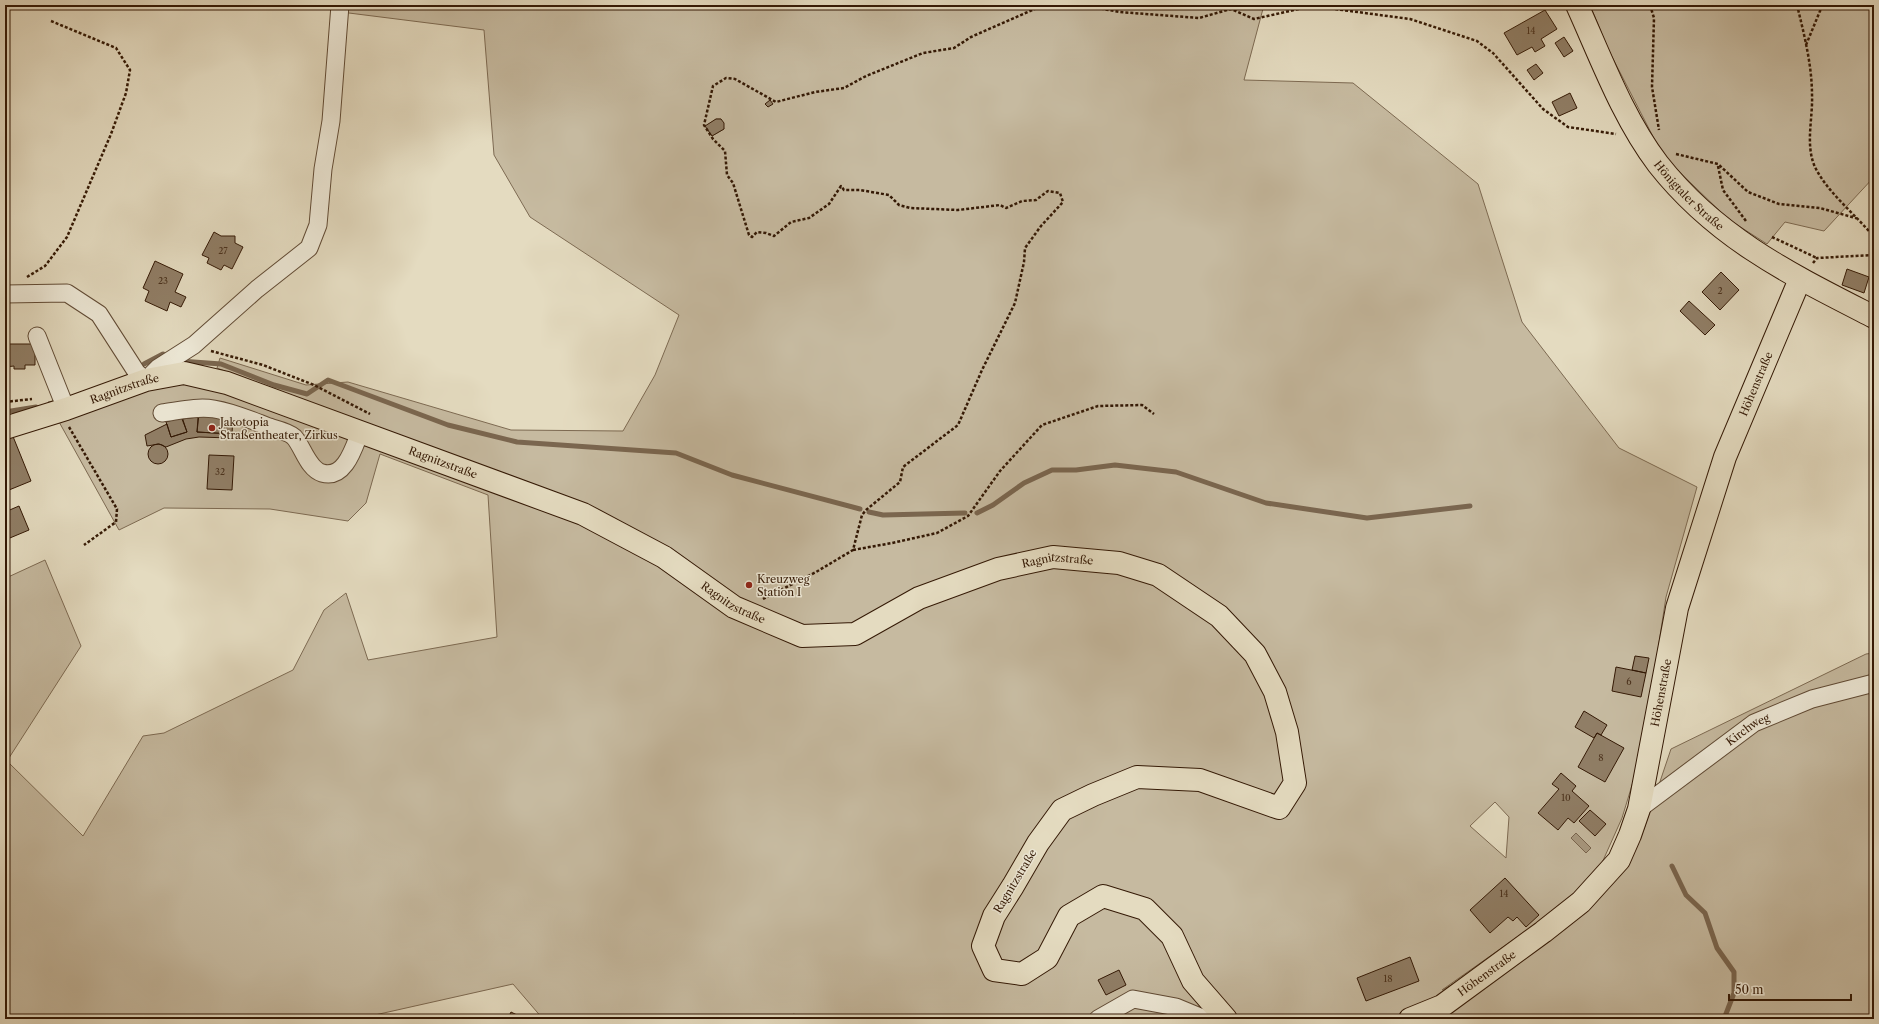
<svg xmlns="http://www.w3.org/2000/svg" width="1879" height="1024" viewBox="0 0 1879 1024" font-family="'Libre Caslon Text',serif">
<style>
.green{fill:#c6baa0;stroke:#7d6a52;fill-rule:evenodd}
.water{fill:#a89980;stroke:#7a664f}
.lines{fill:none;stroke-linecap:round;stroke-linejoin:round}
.stream{stroke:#7a664f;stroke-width:5}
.building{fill:#907e66;stroke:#341905}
.minor-casing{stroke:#604a34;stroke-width:19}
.major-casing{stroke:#341905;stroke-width:24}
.path{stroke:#341905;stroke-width:2.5;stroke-dasharray:3 2;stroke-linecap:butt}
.minor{stroke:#ede8d6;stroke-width:17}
.major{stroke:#e4dbc0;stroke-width:22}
.poi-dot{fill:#8f2418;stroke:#ede8d6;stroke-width:1.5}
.labels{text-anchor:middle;stroke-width:3;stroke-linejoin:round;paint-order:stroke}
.number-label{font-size:9px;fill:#4b321d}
.street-label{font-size:11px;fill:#341905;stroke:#ede8d6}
.poi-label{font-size:11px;fill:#341905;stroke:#ede8d6;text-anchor:start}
</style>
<rect width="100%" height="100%" fill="#e4dbc0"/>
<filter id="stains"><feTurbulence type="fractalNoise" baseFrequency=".005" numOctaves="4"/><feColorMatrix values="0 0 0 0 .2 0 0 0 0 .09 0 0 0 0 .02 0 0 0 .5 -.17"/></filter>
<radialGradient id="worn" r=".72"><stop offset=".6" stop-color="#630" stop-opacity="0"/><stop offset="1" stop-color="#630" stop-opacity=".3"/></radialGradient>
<path class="green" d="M334 5H1264L1244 80 1353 83 1478 184 1522 322 1619 448 1697 487 1666 597 1651 695 1636 772 1622 818 1597 874 1574 897 1442 990 1585 913 1619 872 1644 829 1671 749 1866 654 1874 653V1019H801L794 1014 782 1019H543L513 984 357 1019H5V575L6 578 45 560 81 646 7 761 83 836 143 736 164 733 293 670 324 610 346 593 368 660 497 637 488 495 380 454 366 503 348 521 270 509 164 508 119 530 48 402 184 373 323 410 217 368 220 358 306 385 348 382 511 430 623 431 655 375 679 315 530 217 494 155 484 30 333 11ZM716 119H721L724 129 712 136 706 126ZM1495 802 1509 817 1506 858 1470 826Z
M1590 5H1874V177L1824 231 1785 222 1767 244 1728 219 1663 156 1608 49Z"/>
<path class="water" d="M1576 833 1591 848 1586 853 1571 838Z"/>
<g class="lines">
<path class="stream" d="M180 361 221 364 274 385 307 394 328 380 448 425 517 442 676 453 732 475 860 509
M144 364 163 354
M5 412 36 407
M869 512 883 515 965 513
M977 513 993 505 1024 483 1052 470H1076L1115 465 1176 472 1266 503 1367 518 1470 506
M1672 866 1686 895 1705 913 1717 948 1734 972V993L1724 1019"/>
</g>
<path class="building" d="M1545 10 1557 29 1541 39 1545 46 1535 52 1532 47 1517 55 1504 33Z
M1564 37 1573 51 1564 57 1555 43Z
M1536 64 1543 73 1534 80 1527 70Z
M1570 93 1577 108 1559 116 1552 102Z
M770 100 773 104 768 107 765 104Z
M716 119H721L724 123V129L712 136 705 126Z
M214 232 221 236H235V243L243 247 232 269 224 265 221 270 207 263 209 258 202 255Z
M155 261 183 274 175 292 186 297 181 307 170 302 167 311 145 301 149 291 143 288Z
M1847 269 1869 277 1864 293 1842 285Z
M1721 272 1739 290 1720 310 1702 292Z
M1689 301 1715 325 1705 335 1680 311Z
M5 344H35V365H25V369H14V366L5 367Z
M199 414 233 417 232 434 197 432Z
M182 417 187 432 171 437 166 422Z
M198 417 197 432 232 434 231 438 199 437 186 439 166 447 159 444 147 446 145 435 167 424 171 437 187 432 182 419Z
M12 434 31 481 9 490 5 480V436Z
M148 454a10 10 0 1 1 20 0a10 10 0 1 1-20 0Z
M209 455 234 456 232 490 207 489Z
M19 506 29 530 5 540V512Z
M1635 656 1649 658 1646 673 1632 670Z
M1616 667 1646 673 1641 697 1612 691Z
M1584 711 1607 725 1601 735 1597 733 1594 738 1575 727Z
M1597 733 1624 748 1605 782 1578 767Z
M1561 773 1576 786 1572 791 1589 806 1574 823 1568 818 1558 830 1538 813 1559 789 1552 784Z
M1590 810 1606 824 1595 836 1579 821Z
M1505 878 1539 915 1526 927 1517 917 1513 921 1508 917 1490 933 1470 910Z
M1410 957 1419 981 1366 1001 1357 978Z
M1119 970 1126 985 1106 995 1098 980Z
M511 1012 525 1019 508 1018Z"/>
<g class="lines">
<defs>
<g id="minor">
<path d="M5 294 67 293 99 314 137 373 146 380 158 368 194 345 257 289 309 248 318 225 323 169 331 121 340 5"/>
<path d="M37 336 66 409"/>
<path d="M162 413C178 411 197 406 214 409 233 412 251 420 269 427 276 429 289 432 294 437 303 447 308 469 322 473 345 480 354 447 360 432"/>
<path id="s1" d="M1639 809 1754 723 1812 699 1874 683"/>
<path d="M1098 1019 1133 999 1176 1007 1205 1019"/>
</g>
<g id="major">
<path id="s2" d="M1577 5C1601 58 1623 118 1658 164 1717 239 1792 275 1874 317"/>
<path id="s3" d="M5 428 66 409 146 380 184 373 227 383 583 514 664 557 734 607 802 636 855 634 919 598 998 569 1053 557 1119 563 1158 575 1219 616 1255 654 1275 692 1287 732 1295 783 1279 808 1200 780 1137 777 1093 795 1062 810 1038 843 1013 886 994 916 983 946 994 970 1022 974 1047 958 1069 916 1103 896 1145 909 1172 936 1193 981 1226 1019"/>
<path id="s4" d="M1410 1019 1442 1006 1543 932 1581 902 1619 860 1630 835 1639 809 1677 608 1725 457 1800 279"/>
</g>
</defs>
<use href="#minor" class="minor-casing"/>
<use href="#major" class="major-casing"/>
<path class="path" d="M1081 5 1120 12 1199 18 1231 9 1254 19 1312 6 1410 19 1477 41 1493 53 1543 109 1568 127 1616 134
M1650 5 1654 18 1652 87 1659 130
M1797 5C1804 34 1812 65 1812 95 1813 118 1805 145 1815 167 1827 192 1856 215 1874 237
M1806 45 1820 11 1825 5
M1676 154 1718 164 1748 192 1779 204 1820 208 1859 219
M1718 166 1723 190 1746 221
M1772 237 1817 258
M1813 263 1817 258 1874 255
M27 277 45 266 67 237 111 134 126 93 130 70 116 48 51 21
M211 351 263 365 314 385 370 414
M5 402 32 399
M69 427 117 509 116 522 84 545
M853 550 892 543 937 533 968 516 1000 471 1042 425 1098 406 1142 405 1154 414
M763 599 816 572 853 550 862 515 866 510 900 482 903 467 958 425 982 370 1015 303 1024 262 1025 248 1041 226 1063 202 1060 193 1048 191 1036 200 1022 201 1006 208 1000 205 958 210 910 208 899 205 889 195 860 190H844L841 186 829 204 809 218 791 222 774 236 766 233 757 232 752 237 749 235 733 183 727 175 725 151 713 139 704 125 713 86 726 78 735 79 776 102 815 92 844 88 866 76 923 53 954 48 971 37 1039 7 1058 5"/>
<use href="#minor" class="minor"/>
<use href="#major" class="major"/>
</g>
<g class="poi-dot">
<circle cx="212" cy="428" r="4"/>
<circle cx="749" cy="585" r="4"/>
</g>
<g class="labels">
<g class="number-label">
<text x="1531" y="34">14</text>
<text x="223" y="254">27</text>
<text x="163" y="284">23</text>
<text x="1720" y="294">2</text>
<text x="220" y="475">32</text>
<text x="1629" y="685">6</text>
<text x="1601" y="761">8</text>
<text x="1566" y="801">10</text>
<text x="1504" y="897">14</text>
<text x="1388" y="982">18</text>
</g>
<g class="street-label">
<text dy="4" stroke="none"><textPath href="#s2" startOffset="223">Hönigtaler Straße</textPath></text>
<text dy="4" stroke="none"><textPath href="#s4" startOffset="762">Höhenstraße</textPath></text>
<text dy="4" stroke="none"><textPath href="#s3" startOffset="126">Ragnitzstraße</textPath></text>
<text dy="4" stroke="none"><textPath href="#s3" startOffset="462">Ragnitzstraße</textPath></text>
<text dy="4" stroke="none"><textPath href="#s3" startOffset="1134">Ragnitzstraße</textPath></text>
<text dy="4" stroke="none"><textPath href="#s3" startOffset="786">Ragnitzstraße</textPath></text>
<text dy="4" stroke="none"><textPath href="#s4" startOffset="438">Höhenstraße</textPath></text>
<text dy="4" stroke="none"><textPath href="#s1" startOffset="135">Kirchweg</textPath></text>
<text transform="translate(1015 881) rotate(-59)" y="4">Ragnitzstraße</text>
<text dy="4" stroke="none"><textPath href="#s4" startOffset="90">Höhenstraße</textPath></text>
</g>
<g class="poi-label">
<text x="220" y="426">Jakotopia<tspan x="220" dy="13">Straßentheater, Zirkus</tspan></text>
<text x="757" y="583">Kreuzweg<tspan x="757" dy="13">Station I</tspan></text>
</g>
</g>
<rect width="1879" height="1024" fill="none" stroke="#e4dbc0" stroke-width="20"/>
<rect x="6" y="6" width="1867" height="1012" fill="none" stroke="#341905" stroke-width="2"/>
<rect x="10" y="10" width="1859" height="1004" fill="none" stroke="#341905"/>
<path d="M1729 994v6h122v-6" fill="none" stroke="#341905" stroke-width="2"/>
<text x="1735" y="994" font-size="12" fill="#341905" stroke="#ede8d6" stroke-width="3" paint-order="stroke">50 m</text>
<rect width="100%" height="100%" filter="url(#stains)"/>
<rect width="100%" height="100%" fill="url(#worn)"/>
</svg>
